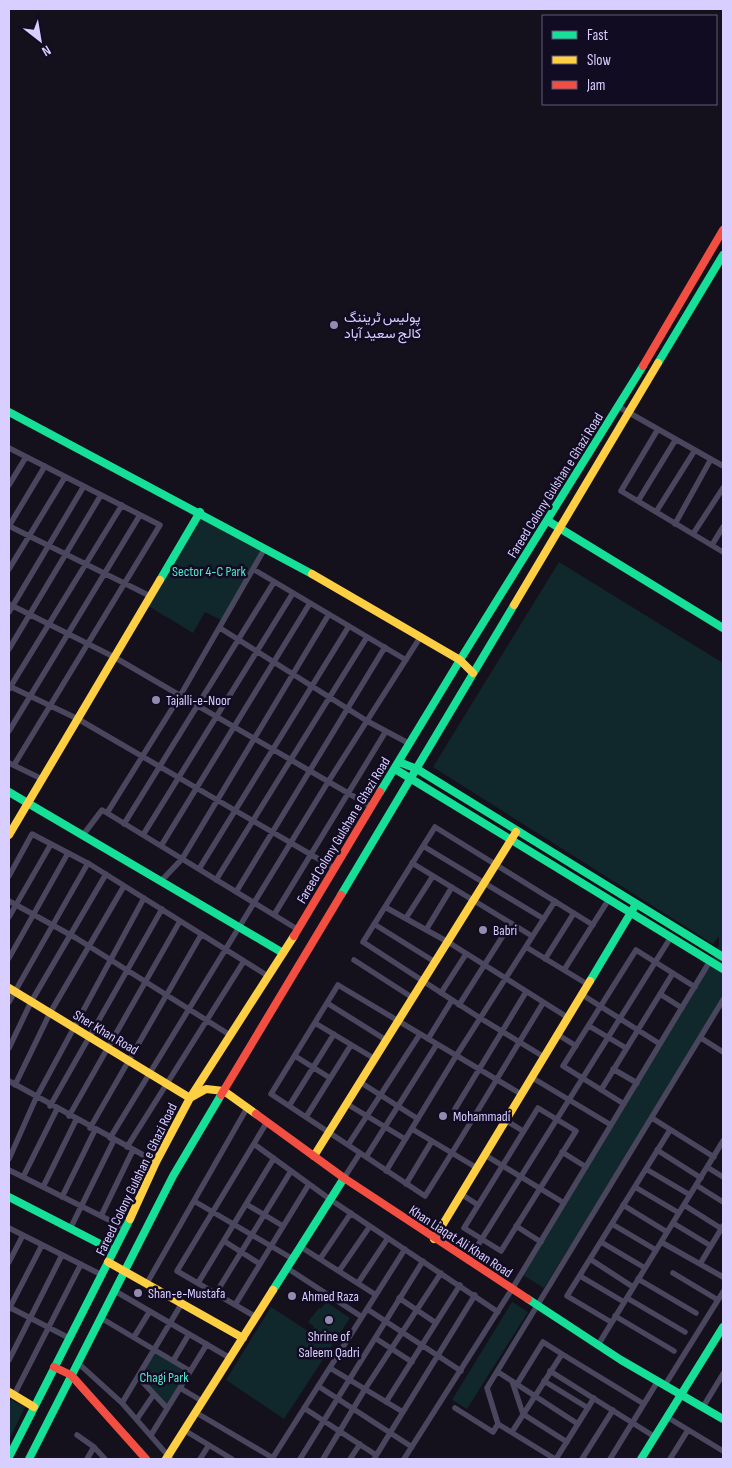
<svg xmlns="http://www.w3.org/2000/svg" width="732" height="1468" viewBox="0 0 732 1468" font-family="'Sofia Sans Condensed',Vazirmatn,sans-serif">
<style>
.green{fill:#10272b}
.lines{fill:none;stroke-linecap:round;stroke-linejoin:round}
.street{stroke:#49465e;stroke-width:5.5}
.fast{stroke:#16e098;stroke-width:8}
.slow{stroke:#ffcf43;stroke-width:8}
.jam{stroke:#f24e42;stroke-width:8}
.poi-dot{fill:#938cb0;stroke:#120c22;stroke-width:2}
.labels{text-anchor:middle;stroke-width:5;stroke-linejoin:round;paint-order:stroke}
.poi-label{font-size:14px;fill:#d8ceff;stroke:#120c22;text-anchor:start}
.street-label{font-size:14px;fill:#d8ceff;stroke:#120c22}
.park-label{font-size:14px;fill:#53e5ce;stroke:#120c22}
</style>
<rect width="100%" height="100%" fill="#14111d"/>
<path class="green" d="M200 512 265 548 223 621 205 612 193 633 145 604Z
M559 562 723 663V998L544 1288 521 1274 696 987 719 945V936L713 944 433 767Z
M326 1302 350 1318 284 1419 226 1380 271 1307 311 1333 314 1327 308 1322 319 1308 321 1309Z
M512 1302 528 1312 467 1409 452 1400Z
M154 1350 190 1371 167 1408 138 1377Z
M9 1399 25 1407 9 1440Z"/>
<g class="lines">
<path class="street" d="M619 407 723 466
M658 429 621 491 723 552
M9 448 160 525 14 765
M9 485 26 457
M638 501 676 439
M656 512 695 450
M675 524 711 459
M9 526 150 596
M9 526 45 466
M693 534 723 488
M712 545 723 527
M9 569 65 477
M253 569 406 660
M9 604 114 657 372 807
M9 612 84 486
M220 628 367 721 410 744
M9 649 101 495
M9 686 78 719 334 868
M9 689 122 505
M9 731 140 515
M9 763 42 779
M107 813 297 929
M124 824 274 582
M83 835 102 810 107 813 180 696 265 548
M143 835 293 593
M161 846 310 603
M423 846 544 919
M412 863 532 936
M199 869 349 626
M9 876 32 834 91 865 268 976
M216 880 367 637
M161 881 182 859 329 614
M236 892 385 647
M9 901 76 938 230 1035
M385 907 448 942 567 1017
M274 915 386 731
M9 917 51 844
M406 918 433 876
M374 924 435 962
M426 930 452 887
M526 947 587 984
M9 958 68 853
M545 959 574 913
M354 960 413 998
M564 970 609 899
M441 993 466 954
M581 994 660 1044
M660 994 682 1008
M9 1002 88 863
M327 1003 386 1040
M459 1005 511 923
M315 1023 375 1059
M589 1026 626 1048
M557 1034 576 1046
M701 1038 723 1052
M428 1039 452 1000
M9 1048 31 1002 106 874
M295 1056 330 1078
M544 1057 480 1018 363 942 435 827 593 925
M613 1069 637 1083
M531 1077 611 1125
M9 1081 156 1162
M360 1082 418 1119
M15 1085 50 1013 124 886
M601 1090 673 973
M521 1094C460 1058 399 1022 338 985L271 1094 425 1196C465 1133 504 1067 543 1003
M347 1104 405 1139
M624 1104 563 1066 636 950 695 987
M50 1106 162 909
M289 1106 334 1034
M538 1108 576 1131 501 1251 464 1228Z
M455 1109 526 992
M69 1116 180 921
M306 1117 351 1045
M652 1118 714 1157
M505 1120 523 1131
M90 1128 201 935
M412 1129 477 1168
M110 1138 328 782 421 636
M254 1144 331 1200 498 1312
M348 1145 420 1034
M127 1147 244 961
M657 1150 701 1178
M562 1152 586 1167
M485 1155 564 1203
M366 1157 437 1044
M9 1159 36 1098 144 898
M707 1167 723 1177
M646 1169 690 1195
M9 1170 125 1228
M386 1171 456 1056 555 901
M23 1177 57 1109
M344 1178 360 1153
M406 1184 432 1141
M696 1185 723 1202
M43 1187 76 1120
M635 1187 679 1213
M461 1194 478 1205
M62 1197 95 1130
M194 1201 293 1259
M246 1204 283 1226
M623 1205 667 1232
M684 1205 722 1229
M101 1216 133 1150
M673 1223 711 1246
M612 1224 656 1250
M516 1226 541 1242
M9 1228 102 1275
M70 1229 114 1140
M224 1241 260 1264
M601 1242 645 1268
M661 1242 723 1277
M301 1247 376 1295
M320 1259 351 1213
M590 1259 633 1287
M468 1261 671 937
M9 1262 23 1235
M700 1264 723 1226
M287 1268 362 1317
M339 1271 370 1226
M673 1273 718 1300
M580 1276 624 1302
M638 1279 696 1313
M147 1283 247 1108
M198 1283 274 1158
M358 1283 388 1238
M115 1291 230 1358
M216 1293 291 1171
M399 1298 436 1323
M627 1298 685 1332
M235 1305 309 1184
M9 1307 69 1338
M9 1309 42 1245
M367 1309 461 1371
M615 1316 674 1351
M256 1317 177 1271 267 1122
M101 1318 190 1371
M611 1322 567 1296 670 1130
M134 1337 150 1311
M375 1338 412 1362
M598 1345 723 1141
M9 1360 62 1255
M173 1361 189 1334
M78 1363 122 1403 171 1459
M330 1368 403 1412
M550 1371 655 1437
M498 1372 578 1424
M138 1377 167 1408
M512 1381 523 1414 567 1442
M544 1381 588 1408
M517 1384 543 1342 562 1354
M665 1385 723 1292
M318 1386 412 1447
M180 1388 202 1401
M14 1395 81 1264
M386 1402 460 1285
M122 1403 182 1303
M703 1407 723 1374
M304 1408 376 1455
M455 1408 493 1432 498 1424 555 1459
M195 1412 273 1458
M667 1417 723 1451
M137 1419 154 1394
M498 1424 487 1388 723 1000
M184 1430 232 1459
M512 1432 562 1354 644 1404
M77 1435 94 1447 105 1459
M151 1435 207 1344
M87 1459 94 1447
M200 1459 209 1445
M272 1459 405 1249
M300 1459 423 1261
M323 1459 365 1389 441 1273
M350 1459 360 1444
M374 1459 475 1295
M404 1459 512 1289 710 961
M556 1459 594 1398
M582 1459 613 1410
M610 1459 658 1381
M670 1459 688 1430"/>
<path class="fast" d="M658 363 723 255
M9 412 312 574
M548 521 723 628
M160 580 200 512
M399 762 417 769 723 957
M395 769 723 969
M9 792 283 953
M380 792 460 660 643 366
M341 895 514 605
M590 981 636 904
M9 1197 114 1251
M273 1290 344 1178
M528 1299 621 1360 723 1419
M9 1457 130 1219
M29 1459 173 1176 221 1095
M641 1459 723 1327"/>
<path class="slow" d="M312 574 460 660 473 673
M514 605 658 363
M9 835 160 580
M9 988 190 1098 206 1089 224 1091 256 1114
M314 1156 516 832
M130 1219 156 1162 190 1098 294 936
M434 1239 590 981
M108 1262 243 1338
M9 1392 34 1407
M166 1459 273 1290"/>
<path class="jam" d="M643 366 723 230
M294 936 380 792
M221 1095 341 895
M256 1114 344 1178 528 1299
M54 1367 71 1375 146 1459"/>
</g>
<g class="poi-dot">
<circle cx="334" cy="325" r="5"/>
<circle cx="156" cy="700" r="5"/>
<circle cx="483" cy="930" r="5"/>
<circle cx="443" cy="1116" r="5"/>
<circle cx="138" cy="1293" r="5"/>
<circle cx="292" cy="1296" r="5"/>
<circle cx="329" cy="1320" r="5"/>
</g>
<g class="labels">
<g class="poi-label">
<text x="344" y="322">پولیس ٹریننگ<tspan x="344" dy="16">کالج سعید آباد</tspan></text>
<text x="166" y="705">Tajalli-e-Noor</text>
<text x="493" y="935">Babri</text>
<text x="453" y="1121">Mohammadi</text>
<text x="148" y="1298">Shan-e-Mustafa</text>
<text x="302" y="1301">Ahmed Raza</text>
<text x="329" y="1341" text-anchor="middle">Shrine of<tspan x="329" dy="16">Saleem Qadri</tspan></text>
</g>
<g class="street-label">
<text transform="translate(555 485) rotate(-58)" y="5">Fareed Colony Gulshan e Ghazi Road</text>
<text transform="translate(343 830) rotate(-59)" y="5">Fareed Colony Gulshan e Ghazi Road</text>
<text transform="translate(106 1032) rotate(31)" y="5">Sher Khan Road</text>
<text transform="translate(136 1179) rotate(-64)" y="5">Fareed Colony Gulshan e Ghazi Road</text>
<text transform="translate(461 1241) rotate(33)" y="5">Khan Liaqat Ali Khan Road</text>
</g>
<g class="park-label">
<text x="209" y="576">Sector 4-C Park</text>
<text x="164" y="1382">Chagi Park</text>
</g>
</g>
<rect width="732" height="1468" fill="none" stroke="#d8ceff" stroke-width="20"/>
<rect x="542" y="15" width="175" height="90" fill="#120c22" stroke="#615a7a"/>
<rect x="552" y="31" width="25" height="8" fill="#16e098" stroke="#615a7a"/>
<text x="587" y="40" font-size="15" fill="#d8ceff">Fast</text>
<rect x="552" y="56" width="25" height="8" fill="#ffcf43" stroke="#615a7a"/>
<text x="587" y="65" font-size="15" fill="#d8ceff">Slow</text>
<rect x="552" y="81" width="25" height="8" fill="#f24e42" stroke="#615a7a"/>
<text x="587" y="90" font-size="15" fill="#d8ceff">Jam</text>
<g transform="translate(40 40) rotate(149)" stroke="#120c22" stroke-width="4" paint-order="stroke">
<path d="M0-4L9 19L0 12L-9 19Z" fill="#d8ceff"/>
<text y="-8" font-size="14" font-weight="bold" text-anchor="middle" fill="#d8ceff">N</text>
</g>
</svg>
